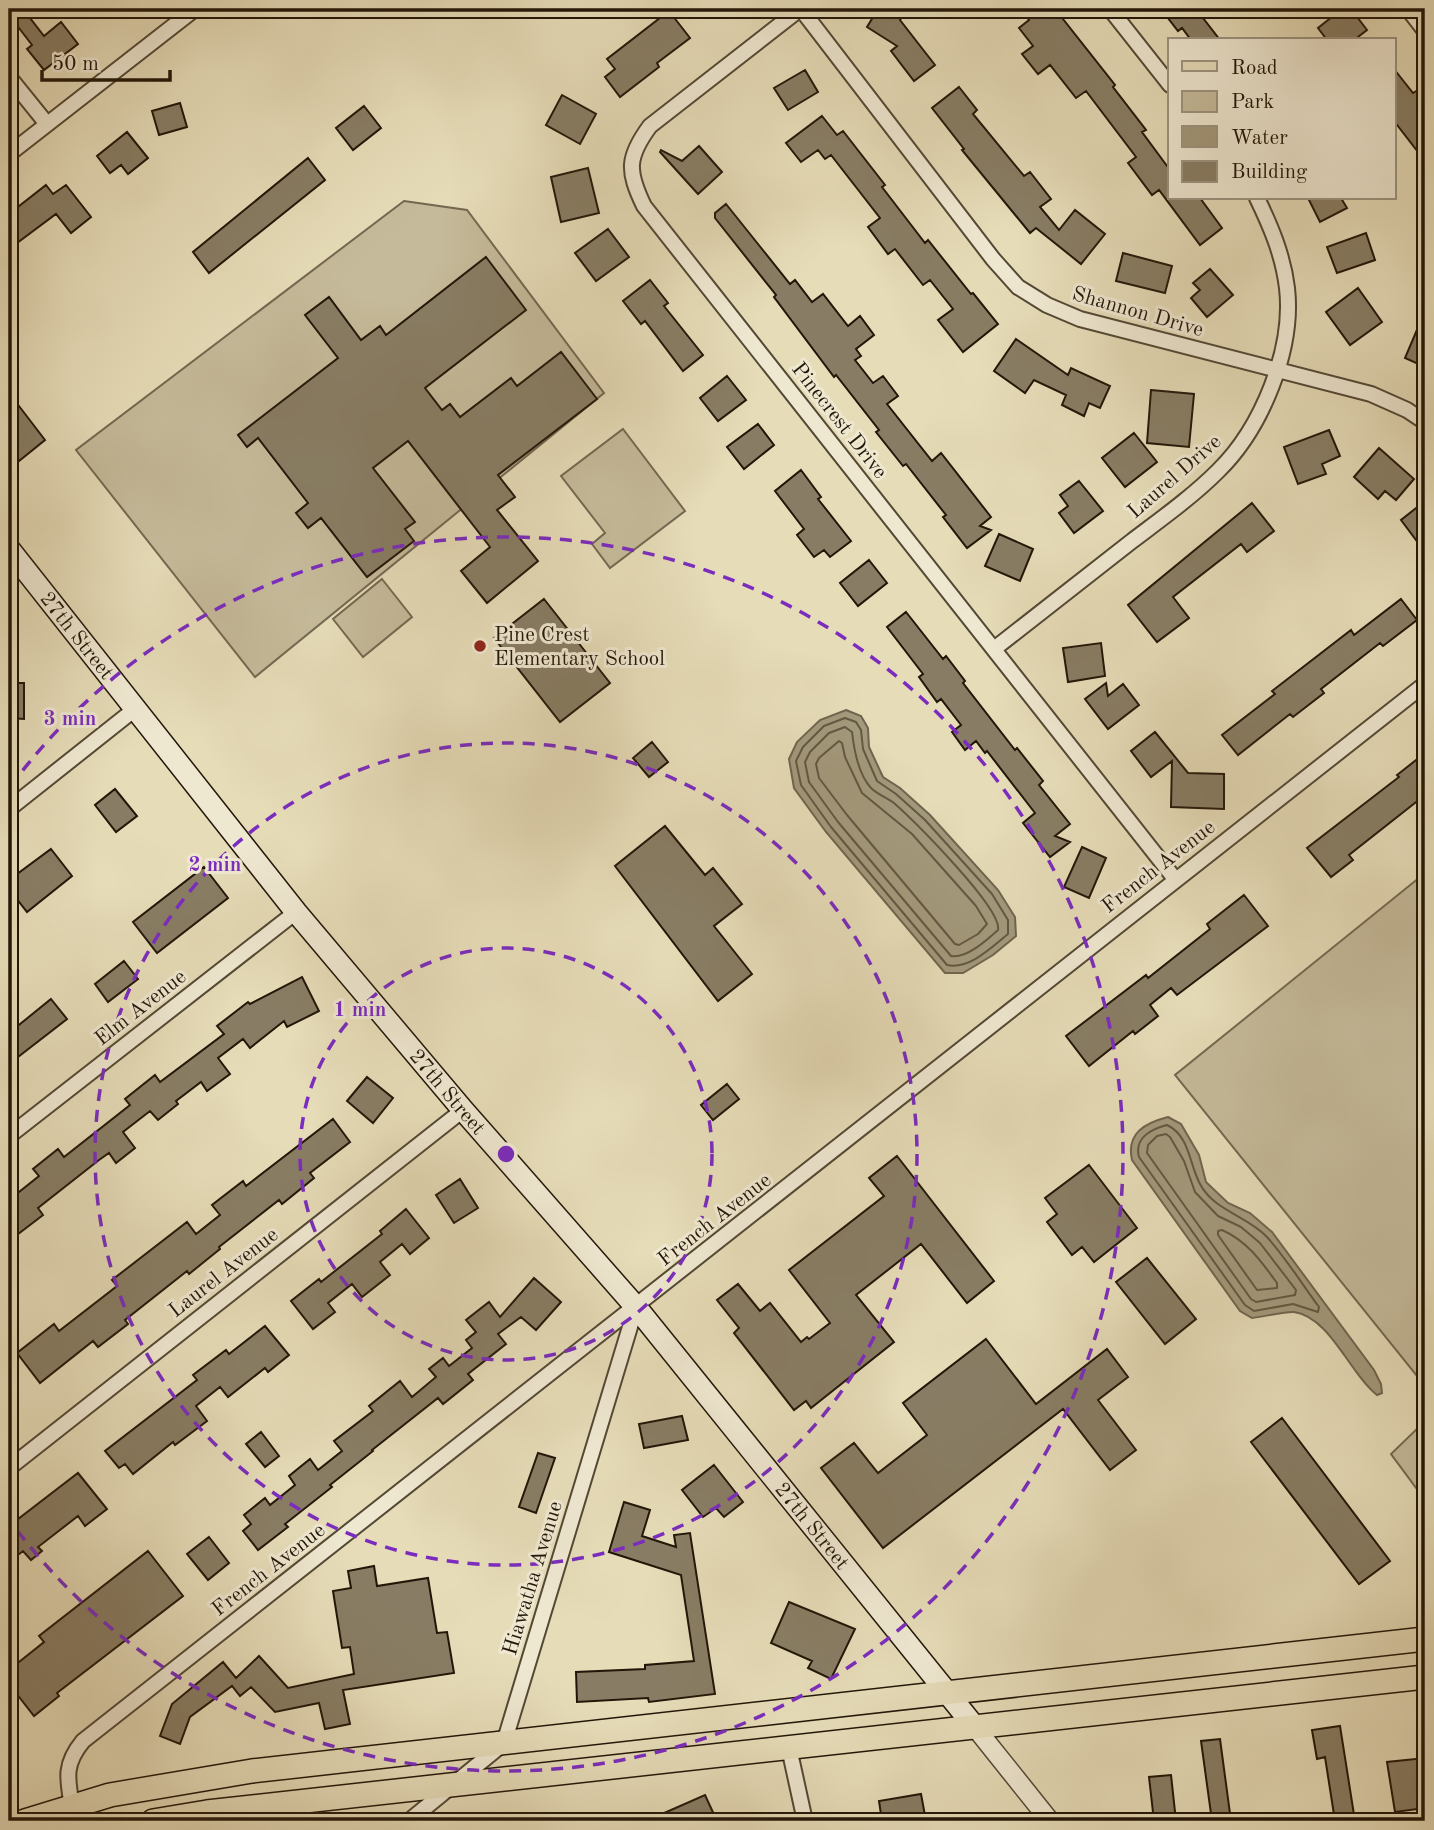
<svg xmlns="http://www.w3.org/2000/svg" width="1434" height="1830" viewBox="0 0 1434 1830" font-family="'Old Standard TT',serif">
<style>
.green{fill:#c5ba9a;stroke:#746851;stroke-width:2}
.water{fill:#a3997c;stroke:#6f654e;stroke-width:2}
.lines{fill:none;stroke-linecap:round;stroke-linejoin:round}
.shore{stroke:#625842;stroke-width:2}
.building{fill:#887d64;stroke:#221608;stroke-width:2}
.minor-casing{stroke:#534834;stroke-width:18}
.tertiary-casing{stroke:#534834;stroke-width:21}
.secondary-casing{stroke:#221608;stroke-width:24}
.primary-casing{stroke:#221608;stroke-width:26}
.minor{stroke:#efe8d1;stroke-width:14}
.tertiary{stroke:#efe8d1;stroke-width:18}
.secondary{stroke:#efe8d1;stroke-width:21}
.primary{stroke:#e6dcb8;stroke-width:23}
.ring{fill:none;stroke:#7b2cbf;stroke-width:3.5;stroke-dasharray:12 9}
.poi-dot{fill:#8f2418;stroke:#efe8d1;stroke-width:2.5}
.labels{text-anchor:middle;stroke-width:6;stroke-linejoin:round;paint-order:stroke}
.street-label{font-size:21px;fill:#221608;stroke:#efe8d1}
.poi-label{font-size:21px;fill:#221608;stroke:#efe8d1;text-anchor:start}
.centre{fill:#7b2cbf;stroke:#efe8d1;stroke-width:3.5}
.ring-label{font-size:21px;text-anchor:middle;font-weight:bold;fill:#7b2cbf;stroke:#efe8d1;stroke-width:6;stroke-linejoin:round;paint-order:stroke}
</style>
<rect width="100%" height="100%" fill="#e6dcb8"/>
<filter id="stains"><feTurbulence type="fractalNoise" baseFrequency=".00286" numOctaves="4"/><feColorMatrix values="0 0 0 0 .2 0 0 0 0 .09 0 0 0 0 .02 0 0 0 .5 -.17"/></filter>
<radialGradient id="worn" r=".72"><stop offset=".6" stop-color="#630" stop-opacity="0"/><stop offset="1" stop-color="#630" stop-opacity=".3"/></radialGradient>
<path class="green" d="M404 201 467 210 604 393 255 677 76 450Z
M623 429 685 511 610 568 592 544 605 533 561 476Z
M382 579 412 617 363 657 333 619Z
M1425 873V1386L1175 1075Z
M1425 1421V1500L1391 1454Z"/>
<path class="water" d="M846 710 861 716 868 728 869 747 883 777 900 788 930 815 998 890 1015 917 1016 936 993 955 963 973H945L826 832 794 788 789 759 797 742 820 720Z
M1168 1117 1181 1124 1199 1155 1206 1182 1228 1203 1250 1213 1272 1232 1374 1370 1381 1384 1382 1393 1377 1395C1350 1374 1330 1317 1294 1312 1287 1311 1262 1317 1252 1318L1240 1311 1132 1160C1126 1133 1145 1123 1168 1117Z"/>
<g class="lines">
<path class="shore" d="M845 718 856 722 861 730 863 749 877 781 896 794 925 820 992 894 1008 920V934C992 947 969 970 947 965L831 827 801 785 796 761 803 747 824 726Z
M845 727 852 732C854 750 858 774 871 788 877 794 887 798 894 803 913 820 1003 909 998 930 987 940 966 959 951 956L838 822 809 782 805 762 810 752 829 733Z
M839 741 842 743 845 757 862 793 912 834 976 906 987 924 978 934 959 945 955 944 847 815 819 778 816 764 819 758Z
M1167 1125C1190 1136 1189 1164 1200 1184 1214 1211 1248 1216 1267 1237 1286 1258 1302 1284 1319 1307L1318 1312 1293 1304 1254 1311 1245 1305 1139 1157C1134 1138 1151 1129 1167 1125Z
M1166 1134 1170 1137 1184 1161 1195 1192 1218 1216 1241 1227 1260 1243 1296 1290 1295 1295 1256 1302 1251 1299 1147 1153 1148 1145 1157 1136Z
M1222 1230C1247 1241 1261 1261 1277 1283V1288L1257 1290 1218 1235V1231Z"/>
</g>
<path class="building" d="M9 9H23L44 36 61 22 78 44 44 70 27 49 32 45 9 15Z
M878 9H907L900 20 935 65 914 81 891 51 897 46 867 27Z
M1021 9H1055L1115 85 1113 87 1146 130 1142 132 1170 170V198H1200L1222 228 1200 245 1159 190 1152 195 1128 163 1136 157 1086 91 1076 98 1050 65 1038 74 1022 54 1033 46 1019 28 1029 20Z
M1161 9H1196L1220 40H1191L1182 28 1178 31Z
M1342 9H1351L1367 30 1354 40H1327L1318 28Z
M669 11 690 38 657 63 659 67 620 97 605 77 615 69 607 59Z
M1394 69 1413 93 1418 90 1425 99V161L1394 121Z
M805 70 818 92 788 110 774 88Z
M959 87 977 110 973 114 1024 176 1030 172 1051 199 1040 207 1059 230 1075 210 1105 234 1081 264 1036 228 1030 233 962 150 964 149 932 108Z
M562 95 596 114 580 144 546 125Z
M180 103 187 127 159 135 152 111Z
M364 106 381 128 353 150 336 128Z
M822 116 837 135 843 131 885 185 882 187 925 243 928 240 971 294 973 293 998 324 963 352 938 320 953 309 930 280 923 285 895 249 888 254 868 227 880 218 831 155 825 159 818 150 801 162 786 143Z
M127 132 148 158 128 174 121 165 110 173 97 156Z
M699 146 722 172 698 194 660 152 661 150 682 161Z
M308 158 325 180 209 273 193 252Z
M588 168 599 213 561 222 551 177Z
M46 185 53 194 66 185 91 217 71 233 56 214 9 249V214Z
M1308 198H1341L1347 208 1320 222Z
M726 204 790 284 795 280 812 302 823 294 848 326 860 316 874 335 856 349 861 356 855 360 873 383 883 376 898 396 887 404 932 461 941 453 991 517 980 526 991 530 967 548 943 517 946 515 906 464 903 466 876 432 879 430 836 375 834 377 774 297 776 295 715 218V213Z
M608 229 629 257 596 281 575 253Z
M1366 233 1375 260 1337 273 1327 247Z
M1123 253 1172 266 1165 293 1116 281Z
M486 257 526 310 425 388 442 410 450 404 460 417 511 378 517 386 561 352 597 399 498 475 515 497 497 510 538 561 487 603 461 571 490 547 408 441 373 468 415 522 405 529 414 541 367 577 321 518 308 528 296 513 308 503 258 438 247 447 238 435 338 358 305 315 329 297 361 340 380 326 386 335Z
M1210 269 1233 295 1207 317 1191 298 1200 290 1193 283Z
M650 280 668 303 664 306 703 355 683 371 645 321 641 324 623 301Z
M1358 288 1382 322 1350 345 1326 312Z
M1425 311V367L1405 358Z
M1016 339 1068 375 1071 368 1110 386 1100 408 1089 403 1084 416 1062 405 1066 395 1034 380 1025 393 994 371Z
M727 376 746 400 718 421 700 398Z
M1151 390 1194 394 1189 447 1147 443Z
M9 393 45 440 19 461 9 447Z
M758 424 774 445 744 469 727 447Z
M1329 430 1340 456 1322 464 1326 474 1298 484 1284 447Z
M1134 433 1157 462 1125 487 1102 458Z
M1379 448 1414 479 1396 500 1385 491 1378 499 1354 477Z
M801 470 821 497 818 499 851 541 830 557 824 550 814 557 797 535 804 529 775 491Z
M1079 481 1103 511 1074 533 1059 513 1068 506 1060 495Z
M1425 501V552L1401 520Z
M1252 503 1274 531 1247 552 1241 544 1173 597 1189 618 1157 642 1128 605Z
M999 534 1033 549 1020 581 985 566Z
M869 560 887 583 858 606 840 583Z
M544 599 610 683 560 722 494 638Z
M1401 599 1417 620 1383 646 1380 643 1321 689 1324 693 1293 717 1290 714 1238 755 1222 735 1275 694 1272 691 1351 630 1354 635Z
M906 612 943 659 946 656 965 681 963 683 1015 750 1017 748 1043 781 1039 785 1070 824 1055 836 1070 842 1050 857 1023 823 1035 813 987 751 985 753 976 741 965 750 952 732 961 725 941 699 937 702 919 677 923 674 887 627Z
M1101 643 1105 676 1068 682 1063 648Z
M9 683H24V719L9 718Z
M1106 683 1108 696 1123 684 1139 705 1108 729 1085 699Z
M1155 732 1188 773 1224 774V809L1171 807 1172 761 1151 777 1131 751Z
M652 742 668 762 649 777 633 758Z
M1425 753V795L1349 855 1353 860 1331 877 1307 848 1399 777 1397 775Z
M115 789 137 816 116 832 95 805Z
M665 826 705 875 713 868 742 904 714 926 752 974 718 1001 615 866Z
M1082 847 1106 858 1089 898 1064 887Z
M51 849 72 876 27 912 9 889V880Z
M204 867 228 898 157 953 133 922Z
M1244 895 1268 926 1177 995 1171 988 1150 1005 1158 1016 1135 1034 1133 1031 1089 1066 1066 1036 1146 975 1148 978 1210 929 1207 924Z
M124 961 138 979 108 1002 95 984Z
M302 977 319 1011 287 1027 284 1021 250 1048 243 1039 218 1058 230 1074 207 1091 201 1082 176 1101 178 1104 158 1120 150 1111 123 1132 135 1148 116 1163 109 1153 99 1160 38 1208 43 1215 9 1241V1200L39 1176 33 1169 58 1149 64 1157 130 1105 125 1099 155 1075 160 1082 224 1034 217 1026 248 1002 250 1004Z
M51 999 67 1019 9 1064V1033Z
M367 1077 393 1098 373 1123 347 1101Z
M727 1084 739 1099 713 1120 701 1105Z
M333 1119 350 1142 310 1173 314 1178 282 1204 279 1200 219 1247 220 1249 189 1274 187 1271 125 1320 128 1324 98 1347 93 1341 40 1383 17 1353 54 1324 59 1331 117 1286 112 1280 187 1222 196 1234 220 1215 212 1205 243 1181 246 1186Z
M897 1156 994 1281 967 1303 921 1244 856 1295 894 1342 811 1408 806 1401 794 1410 734 1333 739 1328 717 1300 738 1284 760 1311 770 1303 801 1342 807 1337 809 1339 830 1323 789 1270 884 1196 869 1178Z
M1089 1165 1137 1228 1094 1262 1082 1247 1072 1255 1047 1222 1057 1214 1045 1198Z
M460 1179 478 1208 454 1223 436 1195Z
M406 1209 429 1238 410 1254 402 1244 380 1262 390 1275 362 1297 352 1284 328 1303 335 1312 313 1329 291 1301 319 1279 321 1282 382 1234 380 1231Z
M1147 1258 1196 1319 1165 1344 1116 1282Z
M534 1278 561 1302 536 1330 521 1317 498 1334 506 1344 468 1374 473 1380 443 1404 438 1398 372 1450 373 1451 330 1485 332 1487 285 1524 288 1527 258 1550 243 1531 251 1524 244 1515 265 1498 270 1505 295 1485 289 1476 310 1459 318 1470 342 1451 334 1441 373 1411 369 1406 400 1381 412 1397 436 1377 429 1369 443 1358 449 1366 472 1348 466 1340 476 1332 466 1320 489 1302 500 1317Z
M265 1326 289 1355 268 1372 265 1368 228 1397 220 1387 196 1406 207 1421 175 1445 173 1442 133 1474 125 1464 119 1468 105 1451 197 1380 193 1375 226 1350 229 1354Z
M986 1339 1036 1404 1107 1349 1128 1377 1098 1400 1136 1450 1110 1470 1063 1409 883 1548 821 1468 854 1443 878 1473 927 1435 903 1403Z
M682 1416 688 1440 644 1448 639 1424Z
M1282 1418 1390 1561 1359 1584 1251 1442Z
M261 1432 279 1456 265 1467 246 1444Z
M538 1453 555 1458 536 1513 519 1507Z
M714 1465 743 1502 724 1517 716 1508 703 1517 682 1490Z
M78 1473 107 1509 85 1526 78 1516 38 1547 42 1551 31 1560 23 1551 9 1562V1526Z
M624 1502 650 1510 642 1536 676 1547 674 1535 690 1533 715 1694 649 1702 648 1698 577 1702 576 1672 645 1669V1665L694 1661 681 1575 609 1552Z
M209 1537 229 1563 208 1580 187 1554Z
M148 1551 183 1596 57 1693 59 1696 34 1716 9 1684V1670L44 1642 39 1636Z
M374 1566 377 1586 428 1578 437 1633 447 1632 454 1673 343 1690 350 1724 325 1729 319 1703 275 1712 251 1687 240 1696 232 1686 190 1717 180 1744 160 1736 172 1704 223 1662 236 1678 259 1656 288 1688 354 1674 350 1647 342 1648 333 1591 351 1588 348 1571Z
M789 1602 855 1629 831 1679 808 1668 812 1661 771 1643Z
M1340 1726 1355 1821H1335L1325 1757 1317 1759 1312 1730Z
M1220 1739 1231 1821H1212L1201 1741Z
M1425 1758V1808L1395 1812 1387 1762Z
M1171 1775 1176 1821H1154L1149 1777Z
M921 1794 926 1821H882L879 1801Z
M705 1795 717 1821H646Z"/>
<g class="lines">
<defs>
<path id="minor" d="M800 9 650 126C627 157 627 171 644 206L1175 879
M801 9 993 259 1018 287 1047 305 1080 319 1371 394 1407 410 1425 422
M1110 9 1170 85
M1408 9 1425 31
M9 77 47 124
M9 154 195 9
M994 649C1040 613 1086 577 1132 541 1161 519 1192 497 1218 471 1262 428 1294 349 1287 288 1283 255 1271 227 1257 198
M9 809 135 709
M9 1136 296 912
M9 1468 463 1110
M789 1748 805 1821
M72 1806C67 1778 64 1764 83 1741L1425 684
M409 1821 504 1743 636 1307"/>
<path id="tertiary" d="M974 1726 1050 1821"/>
<g id="secondary">
<path id="s1" d="M9 549 296 912 463 1110 636 1307 974 1726"/>
</g>
<path id="primary" d="M25 1821 110 1795 252 1771 1425 1639
M153 1821 207 1812 1425 1677"/>
</defs>
<use href="#minor" class="minor-casing"/>
<use href="#tertiary" class="tertiary-casing"/>
<use href="#secondary" class="secondary-casing"/>
<use href="#primary" class="primary-casing"/>
<use href="#minor" class="minor"/>
<use href="#tertiary" class="tertiary"/>
<use href="#secondary" class="secondary"/>
<use href="#primary" class="primary"/>
</g>
<g class="ring">
<circle cx="506" cy="1154" r="206"/>
<circle cx="506" cy="1154" r="411"/>
<path d="M10 787A617 617 0 1 1 10 1521"/>
</g>
<circle class="poi-dot" cx="480" cy="646" r="7"/>
<g class="labels">
<g class="street-label">
<text transform="translate(1138 311) rotate(16)" y="7">Shannon Drive</text>
<text transform="translate(840 420) rotate(52)" y="7">Pinecrest Drive</text>
<text transform="translate(1174 476) rotate(-41)" y="7">Laurel Drive</text>
<text dy="7" stroke="none"><textPath href="#s1" startOffset="110">27th Street</textPath></text>
<text transform="translate(1158 866) rotate(-38)" y="7">French Avenue</text>
<text transform="translate(140 1007) rotate(-38)" y="7">Elm Avenue</text>
<text dy="7" stroke="none"><textPath href="#s1" startOffset="698">27th Street</textPath></text>
<text transform="translate(714 1219) rotate(-38)" y="7">French Avenue</text>
<text transform="translate(223 1272) rotate(-38)" y="7">Laurel Avenue</text>
<text dy="7" stroke="none"><textPath href="#s1" startOffset="1265">27th Street</textPath></text>
<text transform="translate(268 1569) rotate(-38)" y="7">French Avenue</text>
<text transform="translate(532 1578) rotate(-73)" y="7">Hiawatha Avenue</text>
</g>
<g class="poi-label">
<text x="494" y="641">Pine Crest<tspan x="494" dy="24">Elementary School</tspan></text>
</g>
</g>
<circle cx="506" cy="1154" r="10" class="centre"/>
<g class="ring-label">
<text x="70" y="725">3 min</text>
<text x="215" y="871">2 min</text>
<text x="360" y="1016">1 min</text>
</g>
<rect width="1434" height="1830" fill="none" stroke="#e6dcb8" stroke-width="35"/>
<rect x="10" y="10" width="1413" height="1809" fill="none" stroke="#221608" stroke-width="3.5"/>
<rect x="18" y="18" width="1399" height="1795" fill="none" stroke="#221608" stroke-width="2"/>
<rect x="1168" y="38" width="228" height="161" fill="#efe8d1" stroke="#9d9481" stroke-width="2"/>
<rect x="1182" y="61" width="35" height="10" fill="#e6dcb8" stroke="#9d9481" stroke-width="2"/>
<text x="1231" y="74" font-size="21" fill="#221608">Road</text>
<rect x="1182" y="91" width="35" height="21" fill="#c5ba9a" stroke="#9d9481" stroke-width="2"/>
<text x="1231" y="108" font-size="21" fill="#221608">Park</text>
<rect x="1182" y="126" width="35" height="21" fill="#a3997c" stroke="#9d9481" stroke-width="2"/>
<text x="1231" y="144" font-size="21" fill="#221608">Water</text>
<rect x="1182" y="161" width="35" height="21" fill="#887d64" stroke="#9d9481" stroke-width="2"/>
<text x="1231" y="178" font-size="21" fill="#221608">Building</text>
<path d="M42 70v10h128v-10" fill="none" stroke="#221608" stroke-width="3.5"/>
<text x="52" y="70" font-size="21" fill="#221608" stroke="#efe8d1" stroke-width="5" paint-order="stroke">50 m</text>
<rect width="100%" height="100%" filter="url(#stains)"/>
<rect width="100%" height="100%" fill="url(#worn)"/>
</svg>
